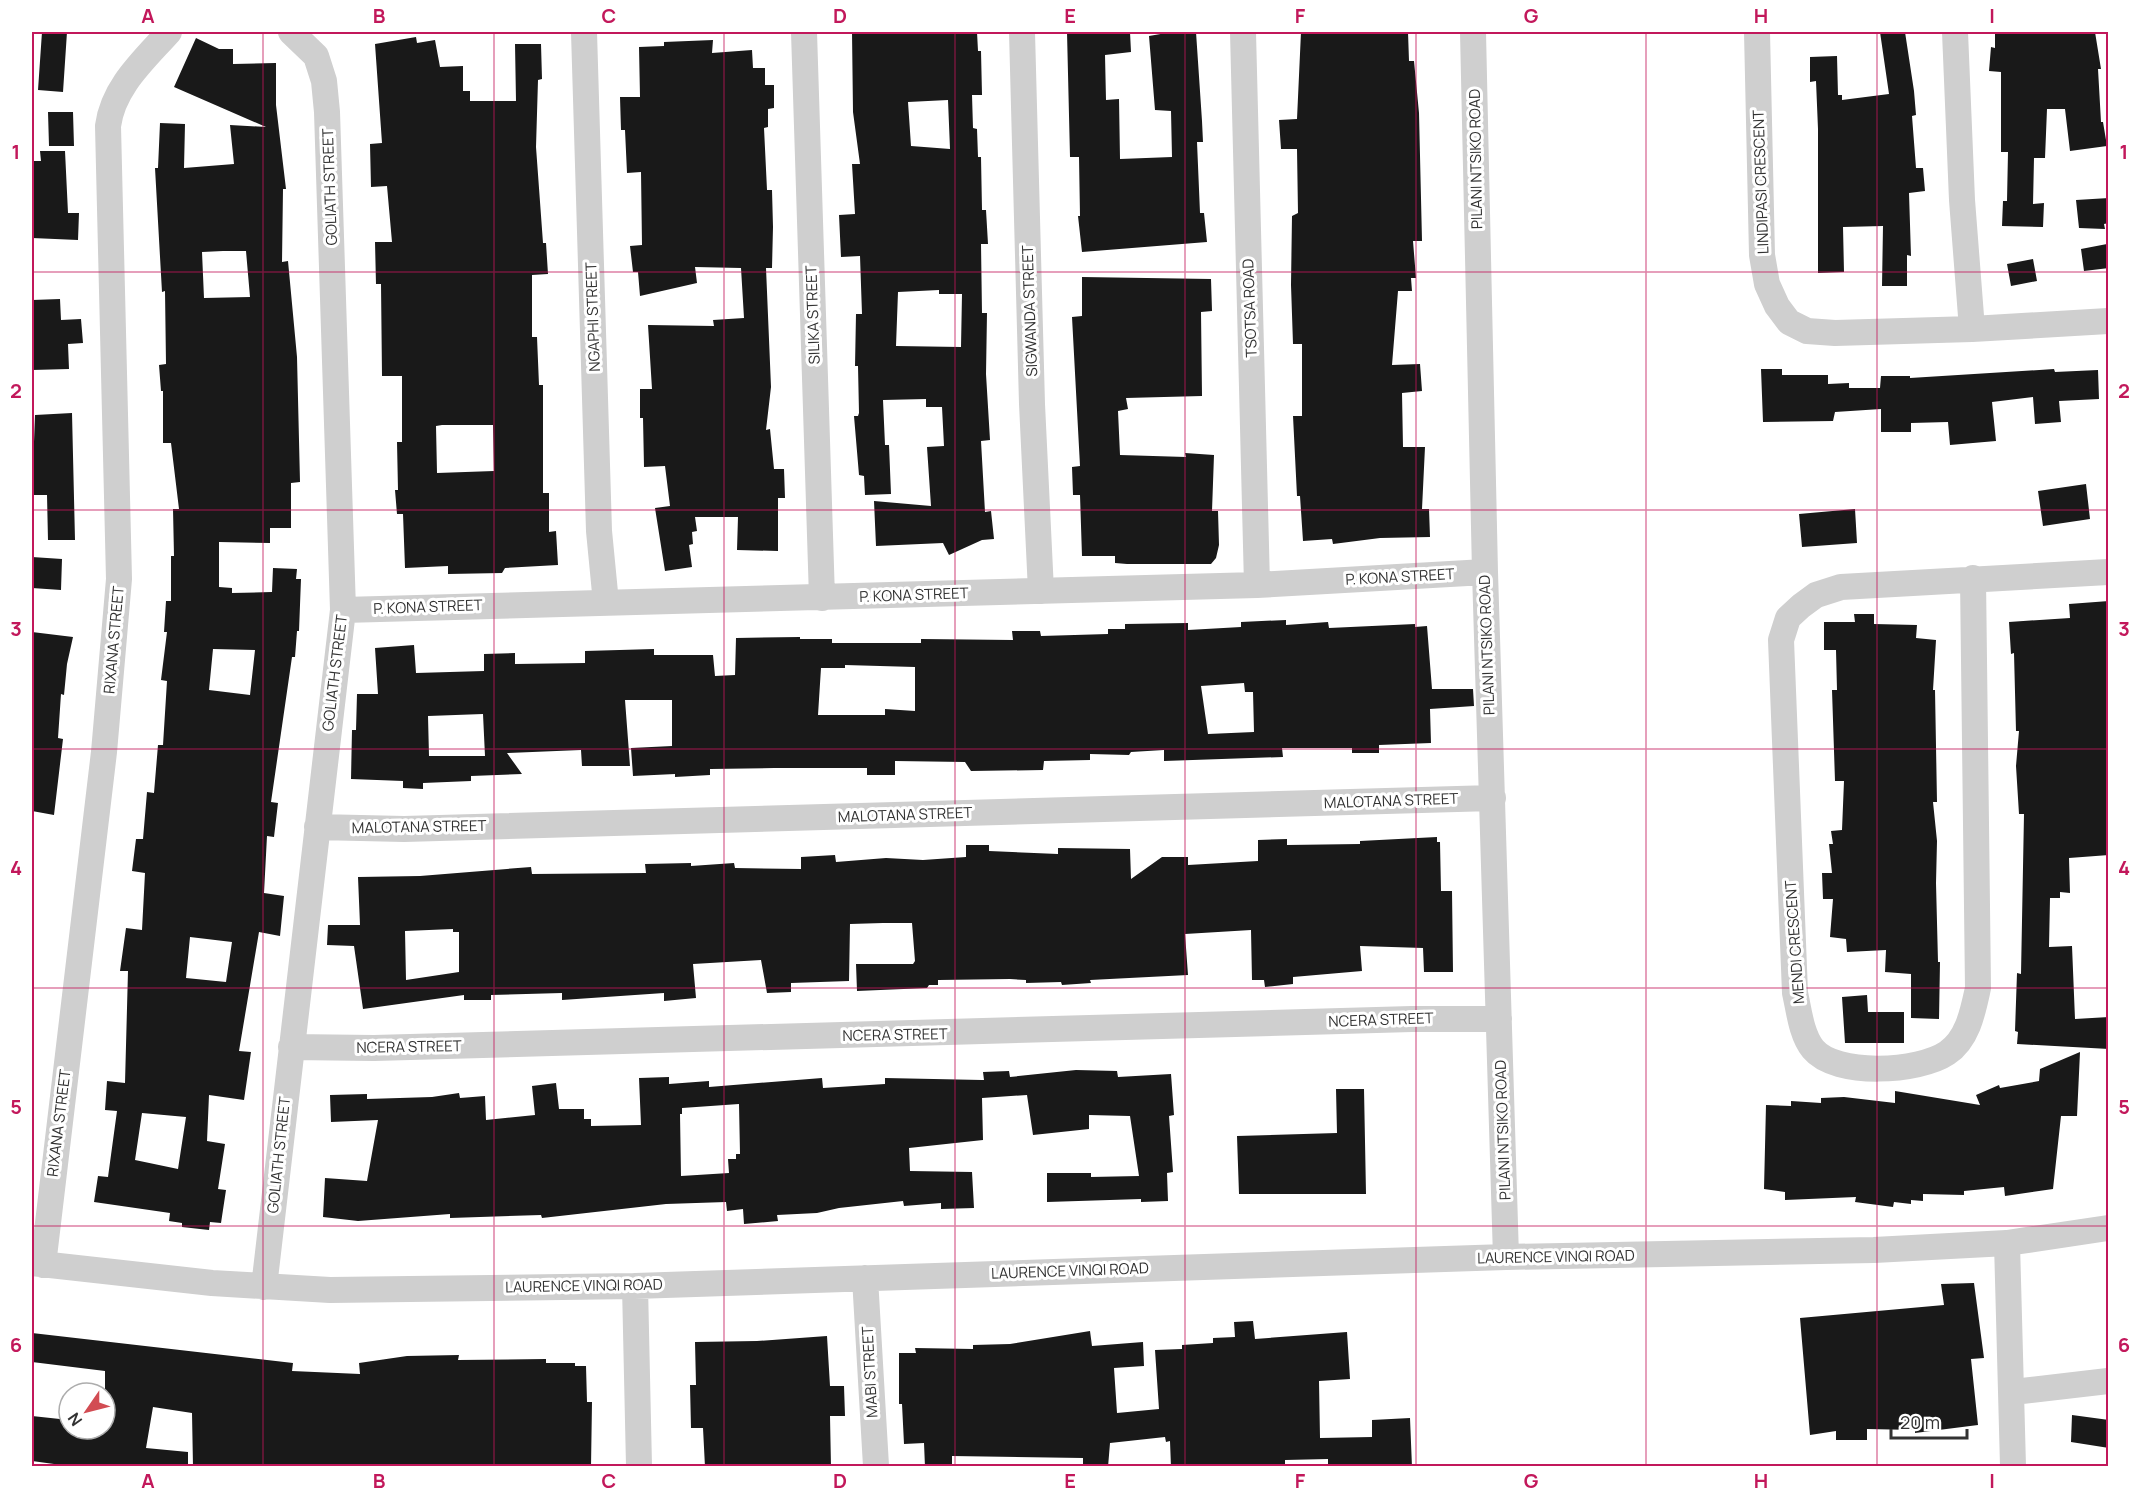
<svg xmlns="http://www.w3.org/2000/svg" width="2140" height="1498" viewBox="0 0 2140 1498" font-family="Manrope,sans-serif">
<style>
.building{fill:#191919;fill-rule:evenodd}
.lines{fill:none;stroke-linecap:round;stroke-linejoin:round}
.street{stroke:#cfcfcf;stroke-width:26}
.grid{fill:none;stroke:#c2185b;stroke-width:1.5;stroke-opacity:0.55}
.labels{text-anchor:middle;stroke-width:6;stroke-linejoin:round;paint-order:stroke}
.street-label{font-size:15px;fill:#323232;stroke:#fff}
.neatline{fill:none;stroke:#c2185b;stroke-width:2}
.grid-label{font-size:20px;text-anchor:middle;font-weight:bold;fill:#c2185b}
</style>
<rect width="100%" height="100%" fill="#fff"/>
<path class="building" d="M42 32H67L63 92 38 90Z
M852 32H977L978 51H981L982 95H972L973 128 977 129 978 157H981L982 210H986L988 244H981L982 313H987L986 374 990 440 981 441 985 512 991 511 994 539 982 540 949 555 943 543 876 546 874 501 931 506 927 447 944 446 942 407H926V399L883 400 885 445H889L891 494 865 495 864 476 859 475 854 416H858L859 413 858 366H855L856 314H862L860 256 841 257 839 215 855 214 852 164H860L853 112ZM948 100 950 149 911 146 908 102ZM939 290V294H962L961 347 896 346 898 292Z
M1067 32H1130L1131 52 1105 55 1106 100 1119 99 1120 159 1172 157 1171 111 1155 110 1149 36 1172 32H1196L1202 121 1203 142H1197L1200 213H1204L1207 242 1082 252 1078 216H1080L1079 157H1070Z
M1301 32H1408L1409 61H1414L1419 113 1422 241H1413L1416 278H1411L1412 291H1398L1392 365 1420 364 1422 391 1402 393 1403 447H1425L1422 509H1429L1430 537 1380 538 1333 544 1332 539 1303 541 1300 496H1297L1293 416H1302V344H1293L1291 285 1292 216 1298 213 1297 149H1281L1279 120 1297 119Z
M1880 32H1905L1914 91 1916 115 1912 116 1916 168H1923L1925 191 1909 193 1911 256 1907 255V286H1882L1883 226 1843 227 1844 272 1818 273V129L1816 81 1810 82V57L1837 56 1838 95H1842V100L1889 94Z
M1995 32H2095L2101 69H2098L2101 122H2103L2107 146 2070 151 2065 109H2047L2045 158H2034L2033 204 2044 203 2043 227 2002 226 2003 201H2007L2008 152H2001V72L1989 71 1991 47 1995 48Z
M416 37 417 43 435 40 440 67 463 66V91H470V101H516L515 44H541L542 79 538 80 536 147 543 243H546L548 274 532 275V337H537L539 385H543V493H549V532L556 531 558 565 505 568 502 573 448 574V566L405 568 403 514H397L395 490H398L397 442H402V376H382L381 284H376L375 242H392L387 186 371 187 370 144 382 143 375 44ZM442 425H493L494 471 437 473 436 426Z
M196 38 219 49H233V64L276 63V105L286 189H283L282 262 288 261 297 357 300 482 291 483V528H270V543L219 542V587L232 588V593L272 592 273 568 297 569 296 579H301L299 631H297L295 657H292L271 802 278 803 274 837 267 836 264 893 284 896 280 936 259 932 239 1051 251 1052 244 1100 209 1095 207 1141 225 1144 218 1189 226 1190 221 1223 210 1222 209 1230 182 1227V1223L169 1221 170 1213 94 1202 98 1176 108 1177 117 1111 105 1110 107 1081 125 1083 128 971H120L126 928 142 930 145 873 132 871 136 839H143L147 792 154 793 158 745H163L167 681 161 680 167 632H164L166 601H171V556H174L173 509H179L171 443H163V391H161L159 365 166 364 165 291 162 292 155 168H158L160 123 185 124 184 168 234 164 230 125 266 127 174 87ZM223 251H246L250 297 204 298 202 252ZM213 649 255 650 250 695 209 690ZM190 937 232 942 226 982 186 978ZM142 1113 186 1117 178 1169 135 1160Z
M713 40 712 53 752 50 753 68H765V85H774V108L768 109V127L764 128 767 190H772L773 227 772 268H766L771 387 766 430 770 429 774 469H784L785 498H778V551L737 550 738 517H695L697 531 692 532 693 544 689 545 692 567 665 571 655 508 670 506 665 466 644 467 643 418H640V389H652L648 325 714 326 713 320 744 318 741 268 695 267 697 283 640 296 638 272H633L630 246 642 245 641 172 627 173 625 130H621L620 97H640L639 47 664 46V42Z
M48 112H73L74 146H49Z
M40 151H65L68 213H79L78 240 32 238V161H41Z
M2109 198V223L2104 224 2105 229 2079 228 2076 200Z
M2107 244 2109 268 2084 271 2081 249Z
M2033 259 2037 281 2011 286 2007 264Z
M1082 277 1211 279 1212 311 1201 312 1202 396 1126 398 1128 409 1118 411 1120 455 1186 457 1185 453 1214 455 1212 511H1218L1219 545 1216 558 1211 564H1127L1115 563V556H1082L1080 495H1073L1072 467 1080 466 1072 317 1082 316Z
M60 299 61 320 81 319 83 343 68 344 69 369 32 370V300Z
M1761 369H1782V375H1828V384L1849 383V388H1880L1881 376H1910V378L2054 369 2055 372 2098 370 2099 399 2059 401 2061 422 2035 424 2033 397 1992 402 1996 441 1950 445 1948 422 1911 423V432H1881V409L1835 412 1833 421 1763 422Z
M72 413 75 540H48L47 495H32L35 415Z
M2086 484 2090 519 2043 526 2038 491Z
M1855 509 1857 543 1802 547 1799 514Z
M32 557 62 559 61 590 32 588Z
M2109 601V855L2069 858 2070 893 2060 892V898H2050L2049 947 2072 946 2075 1019 2109 1017V1049L2017 1044 2018 1032 2015 1031 2017 973 2021 974 2024 814H2019L2016 766 2019 731H2016L2014 653 2011 654 2009 622 2070 618 2069 604Z
M1854 614H1874V624L1917 625 1916 638 1936 640 1933 690H1935L1937 802H1933L1937 841 1936 883 1938 962H1940L1939 1019 1911 1018V974L1885 972 1886 950 1847 952 1846 939 1830 937 1833 899H1823L1822 873H1832L1829 844H1833L1831 831 1842 830 1844 781H1835L1832 690H1837L1836 650H1824V622H1855Z
M1286 620V625L1328 622 1329 628 1415 624V627L1427 626 1432 689H1473L1474 706 1430 709 1431 743 1379 745V753H1352V748H1282L1283 757 1164 761V750L1131 752 1129 755 1090 754V760L1044 761 1043 770 971 771 965 762 895 761V775H867V768H774L710 769V775L675 777V774L633 776 631 748 672 746V700H625L630 766H582L581 750 507 753 522 774 471 776V781L423 783V789L403 788V781L351 779 352 730H356L357 694H378L375 648 414 645 416 673 484 671V654L515 653V664L585 663V651L654 649V655H713L715 676 735 675 736 638 800 637V639H832V643H921V639L1013 640 1012 631H1040L1041 636 1108 634V629H1125V624L1188 623V630L1241 627V622ZM845 665 915 667V711L885 709V715H818L821 668H845ZM1244 683 1245 692H1253L1254 732 1208 734 1201 686ZM483 714 485 756H429L428 716Z
M32 632 73 637 67 664 64 695 61 694 58 738 63 739 54 815 32 811Z
M1437 837V842H1440L1441 891H1452L1453 972H1424L1423 948 1360 946 1362 971 1293 977V984L1265 987 1264 980H1252L1251 930 1185 934 1188 975 1090 980 1091 983 1062 985 1061 982 1026 983V980L1010 979 938 980V985H929L927 988 857 991 856 964H913L915 961 912 923H883L850 924 849 981 791 983V992L767 993 761 960 693 964 696 998 664 1001V993L562 1000V993L491 995V1000H464V995L363 1009 354 946 327 945 328 925H360L358 877 420 876 531 867 532 874 646 873 645 864 691 863V866L734 863 735 868 801 869V857L835 855 836 862 886 858 923 860 966 857V845H989V851L1058 854V848L1130 849 1131 879 1162 857H1188V865L1258 861V840L1287 839V845L1360 844V841ZM453 929V932H459V972L406 980 405 931Z
M1867 995 1868 1012H1904V1043H1845L1842 997Z
M2080 1052 2077 1116H2061L2053 1189 2005 1196 2004 1187 1964 1191V1195L1923 1194V1201L1911 1200V1204L1894 1202 1893 1207 1855 1202 1856 1197 1785 1200V1192L1764 1189 1766 1105 1791 1106V1101L1821 1103V1098L1844 1097 1895 1103V1091L1980 1105 1976 1095 1999 1085 2000 1088 2039 1081 2040 1069Z
M1076 1070 1117 1071 1118 1077 1171 1074 1174 1115 1169 1116 1173 1172 1167 1173 1168 1201 1141 1202V1199L1047 1202V1173H1091V1177L1139 1176 1130 1116 1089 1115V1129L1033 1135 1027 1095 982 1098 983 1140 909 1148 910 1171 972 1172 974 1208 941 1209V1203L904 1206 903 1201 839 1208 817 1213 777 1215 778 1221 744 1224 743 1209 727 1211 726 1202 666 1204 542 1218 541 1215 450 1218V1214L358 1221 323 1217 325 1178 367 1181 378 1120 331 1122 330 1095 367 1094V1099L432 1097 459 1093 460 1098 485 1096 486 1120 535 1115 532 1086 556 1083 559 1109H584V1119H591V1126L641 1125 639 1078 669 1077V1084L709 1081V1087L822 1078 823 1088 885 1084V1078L982 1080H984L983 1072 1009 1071 1010 1077ZM739 1104 740 1154H736V1159H728L729 1173 681 1176 680 1114H682V1108Z
M1336 1089H1364L1366 1194H1239L1237 1136 1337 1133Z
M1974 1283 1984 1358 1971 1359 1978 1425 1915 1433V1430L1867 1429V1440H1836V1431L1810 1435 1800 1318 1944 1305 1941 1284Z
M1253 1321 1255 1339 1347 1332 1350 1379 1319 1381 1320 1438 1372 1437V1420L1410 1418 1412 1467 1328 1465V1459L1285 1460V1465L1171 1467 1170 1441 1166 1442 1165 1437 1110 1443 1108 1467H1083V1458L952 1456V1467H925L924 1443 904 1444 902 1404H899V1353H916L915 1348 973 1349V1345L1010 1344 1090 1331 1092 1346 1143 1342 1144 1366 1114 1368 1117 1413 1159 1409 1155 1350 1182 1349V1345L1213 1343V1338L1235 1337 1234 1322Z
M32 1333 293 1363 292 1371 360 1374 359 1363 407 1356 459 1355 458 1360 546 1359V1363H575V1366H586L587 1402H592L591 1467H193L192 1413 153 1407 146 1448 188 1452V1467H76L32 1461V1416L69 1420V1429H105V1371L32 1362Z
M827 1336 830 1386H844L845 1416H830L831 1467H705L703 1428H691L690 1385H696L695 1342 757 1341Z
M2072 1415 2109 1420V1448L2071 1442Z"/>
<g class="lines">
<path class="street" d="M584 32 599 531 606 603
M804 32 822 598
M1022 32 1032 404 1041 591
M1243 32 1257 585
M1473 32 1485 572 1506 1257
M1757 32 1762 255 1767 284 1777 306 1789 322 1807 331 1835 333 1972 329 2108 321
M1955 32 1962 200 1972 329
M1973 578 1978 988C1973 1011 1968 1039 1947 1053 1919 1072 1836 1077 1813 1049 1801 1034 1799 1010 1795 993L1781 640 1788 618 1801 606 1816 595 1841 587 2108 572
M343 610 1257 585 1485 572
M317 827 404 829 1493 798
M291 1047 374 1048 1412 1019H1499
M2007 1243 2013 1466
M32 1263 212 1283 330 1290 635 1286 1506 1257 1874 1250 2007 1243 2108 1228
M43 1265 104 752 119 579 108 126C113 87 144 60 169 32
M865 1278 876 1466
M635 1286 639 1466
M264 1287 343 610 327 112 324 81 316 56 291 32
M2013 1392 2108 1381"/>
</g>
<path class="grid" d="M263 32V1466M494 32V1466M724 32V1466M955 32V1466M1185 32V1466M1416 32V1466M1646 32V1466M1877 32V1466M32 272H2108M32 510H2108M32 749H2108M32 988H2108M32 1226H2108"/>
<g class="labels">
<g class="street-label">
<text transform="translate(1476 159) rotate(-91)" y="5">PILANI NTSIKO ROAD</text>
<text transform="translate(1761 182) rotate(-92)" y="5">LINDIPASI CRESCENT</text>
<text transform="translate(330 187) rotate(-92)" y="5">GOLIATH STREET</text>
<text transform="translate(1250 308) rotate(-92)" y="5">TSOTSA ROAD</text>
<text transform="translate(1030 311) rotate(-92)" y="5">SIGWANDA STREET</text>
<text transform="translate(813 315) rotate(-92)" y="5">SILIKA STREET</text>
<text transform="translate(593 317) rotate(-92)" y="5">NGAPHI STREET</text>
<text transform="translate(1400 577) rotate(-3)" y="5">P. KONA STREET</text>
<text transform="translate(914 595) rotate(-2)" y="5">P. KONA STREET</text>
<text transform="translate(428 607) rotate(-2)" y="5">P. KONA STREET</text>
<text transform="translate(114 640) rotate(-85)" y="5">RIXANA STREET</text>
<text transform="translate(1487 645) rotate(-92)" y="5">PILANI NTSIKO ROAD</text>
<text transform="translate(335 673) rotate(-83)" y="5">GOLIATH STREET</text>
<text transform="translate(1391 801) rotate(-2)" y="5">MALOTANA STREET</text>
<text transform="translate(905 815) rotate(-2)" y="5">MALOTANA STREET</text>
<text transform="translate(419 827) rotate(-1)" y="5">MALOTANA STREET</text>
<text transform="translate(1795 942) rotate(-94)" y="5">MENDI CRESCENT</text>
<text transform="translate(1381 1020) rotate(-2)" y="5">NCERA STREET</text>
<text transform="translate(895 1035) rotate(-1)" y="5">NCERA STREET</text>
<text transform="translate(409 1047) rotate(-1)" y="5">NCERA STREET</text>
<text transform="translate(59 1123) rotate(-83)" y="5">RIXANA STREET</text>
<text transform="translate(1503 1130) rotate(-92)" y="5">PILANI NTSIKO ROAD</text>
<text transform="translate(279 1155) rotate(-84)" y="5">GOLIATH STREET</text>
<text transform="translate(1556 1257) rotate(-1)" y="5">LAURENCE VINQI ROAD</text>
<text transform="translate(1070 1271) rotate(-2)" y="5">LAURENCE VINQI ROAD</text>
<text transform="translate(584 1286) rotate(-1)" y="5">LAURENCE VINQI ROAD</text>
<text transform="translate(870 1372) rotate(-93)" y="5">MABI STREET</text>
</g>
</g>
<rect width="2140" height="1498" fill="none" stroke="#ffffff" stroke-width="66"/>
<g transform="translate(87 1411) rotate(235)"><circle r="28" fill="#ffffff" stroke="#adadad" stroke-width="1.5"/>
<path d="M0-4.5L10 22L0 15L-10 22Z" fill="#d24c53"/>
<text y="-9" font-size="16" font-weight="bold" text-anchor="middle" fill="#323232">N</text>
</g>
<path d="M1891 1429v9h76v-9" fill="none" stroke="#323232" stroke-width="3"/>
<text x="1900" y="1429" font-size="18" fill="#323232" stroke="#ffffff" stroke-width="4.5" paint-order="stroke">20 m</text>
<rect x="33" y="33" width="2074" height="1432" class="neatline"/>
<g class="grid-label">
<text x="148" y="23">A</text>
<text x="379" y="23">B</text>
<text x="609" y="23">C</text>
<text x="840" y="23">D</text>
<text x="1070" y="23">E</text>
<text x="1300" y="23">F</text>
<text x="1531" y="23">G</text>
<text x="1761" y="23">H</text>
<text x="1992" y="23">I</text>
<text x="16" y="159">1</text>
<text x="2124" y="159">1</text>
<text x="16" y="398">2</text>
<text x="2124" y="398">2</text>
<text x="16" y="636">3</text>
<text x="2124" y="636">3</text>
<text x="16" y="875">4</text>
<text x="2124" y="875">4</text>
<text x="16" y="1114">5</text>
<text x="2124" y="1114">5</text>
<text x="16" y="1352">6</text>
<text x="2124" y="1352">6</text>
<text x="148" y="1488">A</text>
<text x="379" y="1488">B</text>
<text x="609" y="1488">C</text>
<text x="840" y="1488">D</text>
<text x="1070" y="1488">E</text>
<text x="1300" y="1488">F</text>
<text x="1531" y="1488">G</text>
<text x="1761" y="1488">H</text>
<text x="1992" y="1488">I</text>
</g>
</svg>
